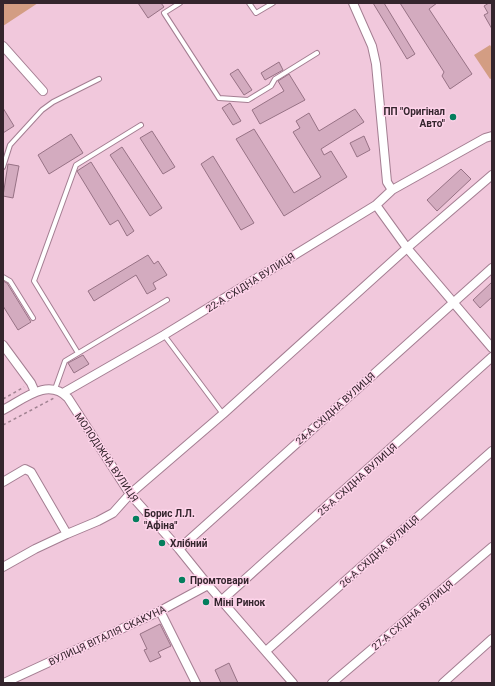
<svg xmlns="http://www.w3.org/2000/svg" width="495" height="686" viewBox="0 0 495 686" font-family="Roboto,sans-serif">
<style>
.green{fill:#d39d83}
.building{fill:#d3abbf;stroke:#977285}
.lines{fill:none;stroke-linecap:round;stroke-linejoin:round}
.service-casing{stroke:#a47e92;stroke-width:6}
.minor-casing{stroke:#a47e92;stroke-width:10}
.path{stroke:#a08291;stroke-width:1.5;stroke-dasharray:3 3;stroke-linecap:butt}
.service{stroke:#fff;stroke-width:4}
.minor{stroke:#fff;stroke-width:8}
.poi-dot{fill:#047e5d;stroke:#fed4ea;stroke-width:1.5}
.labels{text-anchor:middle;stroke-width:3;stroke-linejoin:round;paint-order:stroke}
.poi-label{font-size:10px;font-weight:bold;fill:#34252d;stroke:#fed4ea;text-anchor:start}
.street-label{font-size:10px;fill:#34252d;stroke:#fed4ea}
</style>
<rect width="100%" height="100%" fill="#f1c8dc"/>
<path class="green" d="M3 3H38L3 26Z
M490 45 492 48V78L490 79 474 55Z"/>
<path class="building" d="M138 3H161L164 7 148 18Z
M373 3H384L415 54 407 59Z
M400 3H437L429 9 472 74 450 89 442 76 444 72Z
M489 3H492V29L484 15 488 13 484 6Z
M279 62 283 70 265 80 261 73Z
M238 69 252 90 244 95 230 74Z
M289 74 305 100 260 124 252 110 284 91 278 81Z
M230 103 241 121 233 125 222 108Z
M3 108 14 126 3 133Z
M355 109 364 122 321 149 324 155 331 151 347 177 284 216 236 139 254 129 294 193 321 177 293 132 300 128 296 121 309 113 319 131Z
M152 131 175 167 163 174 140 138Z
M71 134 83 153 49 174 38 155Z
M364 136 370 150 357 157 350 143Z
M122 147 162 208 150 216 110 155Z
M213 156 254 223 241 230 201 164Z
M91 162 134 231 127 236 118 220 110 225 77 171Z
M8 164 19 166 13 198 3 196Z
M461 169 471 179 437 211 427 200Z
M148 255 154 264 158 261 167 275 153 283 156 289 147 294 136 275 94 301 88 291Z
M3 281 7 283 31 322 18 330 3 306Z
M492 282V297L480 308 473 300Z
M83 355 89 364 74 373 68 363Z
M160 624 171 646 158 652 161 657 150 662 144 650 147 649 140 634Z
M229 663 238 683H221L215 670Z"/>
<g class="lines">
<defs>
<path id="service" d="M180 3 164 13 219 98 248 100 271 86 275 79 317 53
M249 3 256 13 273 3
M3 167 10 145 42 110 53 102 99 79
M3 277 10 281 33 318
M164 335 223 414
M78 353 34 281 76 165 141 125
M55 389 65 361 167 300"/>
<path id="minor" d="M353 3 372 46 376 64 387 182 392 190
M3 46 43 91
M376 205 407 248 492 348
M3 345 31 383 35 392
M63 393 164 335 376 205 392 190 485 138 492 136
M3 410C24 399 48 377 68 398L130 494 179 549 208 585 293 683
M3 482 25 469 31 472 67 534
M179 549 492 268
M3 567 35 549 67 534 98 521 113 513 130 494 223 414 407 248 492 175
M222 600 492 357
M160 611 196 683
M266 651 492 451
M4 683 160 611 208 585
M332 683 492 547
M443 683 492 639"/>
</defs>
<use href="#service" class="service-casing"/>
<use href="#minor" class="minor-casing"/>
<path class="path" d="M3 399 24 387
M3 425 54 398"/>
<use href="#service" class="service"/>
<use href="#minor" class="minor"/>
</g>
<g class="poi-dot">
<circle cx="453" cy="117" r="4"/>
<circle cx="136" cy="519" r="4"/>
<circle cx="162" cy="543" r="4"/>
<circle cx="182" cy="580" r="4"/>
<circle cx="206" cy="602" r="4"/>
</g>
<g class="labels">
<g class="poi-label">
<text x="445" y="115" text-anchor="end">ПП "Оригінал<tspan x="445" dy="12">Авто"</tspan></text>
<text x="144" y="517">Борис Л.Л.<tspan x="144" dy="12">"Афіна"</tspan></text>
<text x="170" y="547">Хлібний</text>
<text x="190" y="584">Промтовари</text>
<text x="214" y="606">Міні Ринок</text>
</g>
<g class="street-label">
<text transform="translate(250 282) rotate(-32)" y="4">22-А СХІДНА ВУЛИЦЯ</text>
<text transform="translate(335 408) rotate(-42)" y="4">24-А СХІДНА ВУЛИЦЯ</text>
<text transform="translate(107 457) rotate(56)" y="4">МОЛОДІЖНА ВУЛИЦЯ</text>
<text transform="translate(357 479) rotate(-42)" y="4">25-А СХІДНА ВУЛИЦЯ</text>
<text transform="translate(379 551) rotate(-42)" y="4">26-А СХІДНА ВУЛИЦЯ</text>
<text transform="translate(412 615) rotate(-40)" y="4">27-А СХІДНА ВУЛИЦЯ</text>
<text transform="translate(107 635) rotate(-25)" y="4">ВУЛИЦЯ ВІТАЛІЯ СКАКУНА</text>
</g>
</g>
<rect width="495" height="686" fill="none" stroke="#34252d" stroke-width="8"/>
</svg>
